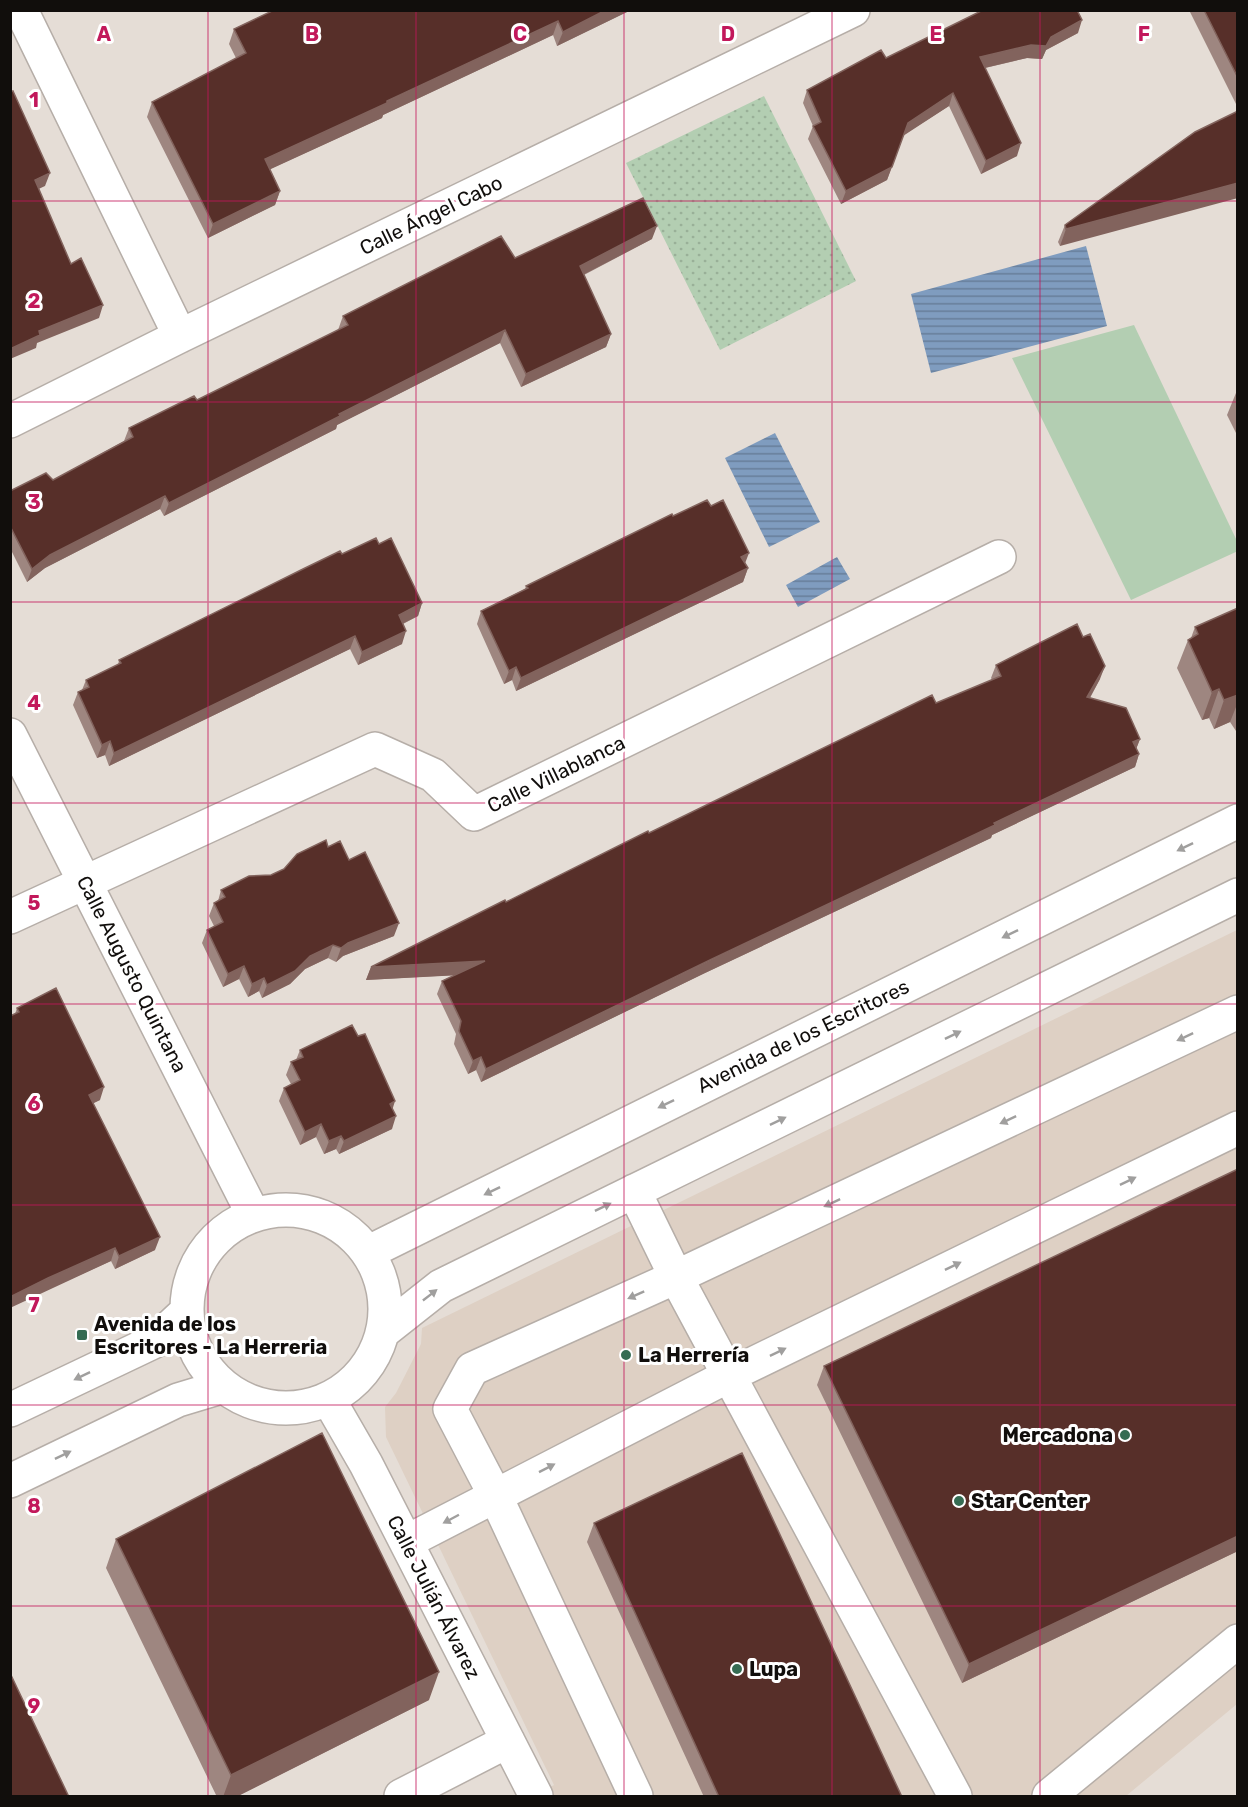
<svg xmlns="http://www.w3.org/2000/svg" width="1248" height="1807" viewBox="0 0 1248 1807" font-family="Rubik,sans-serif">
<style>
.built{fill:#ded0c4}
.grass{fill:url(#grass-dots)}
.pitch{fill:#b3ceb2}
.water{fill:url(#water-rules)}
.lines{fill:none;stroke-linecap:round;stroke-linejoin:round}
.minor-casing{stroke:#b6aea8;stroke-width:36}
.minor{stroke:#fff;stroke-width:33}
.wall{fill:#9e8680}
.shaded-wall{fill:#82635d}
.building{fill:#572f29;stroke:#82635d;stroke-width:1.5}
.oneway{fill:#a09f9e}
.grid{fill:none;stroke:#c2185b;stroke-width:1.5;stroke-opacity:0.55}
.poi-dot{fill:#356c53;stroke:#fff;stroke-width:2}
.labels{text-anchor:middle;stroke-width:6;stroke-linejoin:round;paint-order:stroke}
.street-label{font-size:20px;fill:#110e0c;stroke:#fff}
.poi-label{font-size:20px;font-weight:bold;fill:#110e0c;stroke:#fff;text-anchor:start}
.grid-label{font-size:20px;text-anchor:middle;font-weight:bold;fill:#c2185b;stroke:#fff;stroke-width:6;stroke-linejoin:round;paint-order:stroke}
</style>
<defs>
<pattern id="grass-dots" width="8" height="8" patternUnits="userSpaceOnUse" patternTransform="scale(1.5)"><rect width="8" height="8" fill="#b3ceb2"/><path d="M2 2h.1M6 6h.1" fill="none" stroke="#99b098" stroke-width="1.8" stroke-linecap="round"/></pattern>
<pattern id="water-rules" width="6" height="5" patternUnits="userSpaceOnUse" patternTransform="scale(1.5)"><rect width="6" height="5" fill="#7f9cbf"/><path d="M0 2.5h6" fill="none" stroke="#677e9a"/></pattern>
</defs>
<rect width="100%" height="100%" fill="#e5ddd6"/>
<path class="built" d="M1237 930V1704L1126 1796H533L554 1785 386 1437 385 1407 396 1393 421 1344 422 1328Z"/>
<path class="grass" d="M764 96 856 281 720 350 626 163Z"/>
<path class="pitch" d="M1134 325 1237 541 1238 551 1131 600 1012 358Z"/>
<path class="water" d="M1086 246 1107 326 931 373 911 294Z
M775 433 820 522 769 547 725 458Z
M837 557 850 579 798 607 786 585Z"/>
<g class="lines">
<defs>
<path id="minor" d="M21 10 180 336
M10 421 180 336 853 10
M10 735 253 1214
M10 917 375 749 433 775 474 814 999 557
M634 1191 676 1277 955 1796
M187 1309a99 99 0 1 1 198 0a99 99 0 1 1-198 0Z
M369 1252 1238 821
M384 1331 441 1286 1238 895
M329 1400 366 1464 536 1796
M10 1410 155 1341 185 1313
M10 1481 178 1400 221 1387
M406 1542 730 1375 1238 1128
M401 1796 508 1741
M636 1796 495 1495 450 1409 472 1369 676 1277 1238 1012
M1049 1796 1238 1641"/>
</defs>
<use href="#minor" class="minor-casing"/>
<use href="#minor" class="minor"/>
</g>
<path class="wall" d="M274 10H628L627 12 557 46 553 35 383 115 382 118 270 169 280 191 275 205 208 238 147 117 152 102 236 58 229 44 234 29Z
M1189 10H1238V108Z
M1078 33 1046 50 1042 59 1027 58 985 68 1017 156 981 174 949 106 903 135 887 180 841 204 808 139 813 126 803 103 807 90 886 58Z
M1238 111 1060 246 1058 242 1065 225Z
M652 239 584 275 611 334 606 347 521 387 500 343 337 425 336 429 164 516 160 509 45 568 27 582 10 548V491L53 480 124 441 129 428 197 400 338 330 343 316 515 258Z
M1238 388V437L1227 415Z
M673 516 745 563 748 568 743 582 516 691 512 680 504 684 477 624 481 611 525 589 526 586Z
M379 544 422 603 418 616 403 624 402 644 358 665 350 649 109 766 105 755 97 758 73 705 78 692 82 690 86 680 118 665 119 660 342 554Z
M1238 608V734L1230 722 1214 729 1209 718 1202 720 1177 668 1188 640 1191 638 1195 627Z
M996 665 1100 679 1090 698 1140 739 1136 749 1139 754 1135 767 992 835 991 838 705 973 481 1082 476 1070 468 1074 454 1044 456 1034 437 994 442 981 455 975 366 980 371 967 649 833 936 703 992 680 991 678Z
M328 847 349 860 394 936 343 956 336 962 328 958 305 969 290 984 262 998 259 991 248 997 239 979 223 987 202 943 207 930 214 926 209 916 214 903 218 901 221 890 271 875Z
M17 1008 100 1100 93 1103 155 1250 115 1269 111 1261 44 1291 15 1014Z
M300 1050 393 1109 392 1129 339 1154 336 1149 324 1154 316 1137 300 1145 279 1101 284 1088 291 1084 286 1075 291 1062 296 1060Z
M1238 1169V1551L962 1683 817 1385 824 1366Z
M594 1523 902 1797H704L587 1542Z
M116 1539 429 1700 236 1797H217L106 1568Z"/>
<path class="shaded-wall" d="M606 10H628L627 12 557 46 563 32Z
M1082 20 1078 33 1046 50 1042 59 1027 58 976 70 980 57 1051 37Z
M558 21 553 35 383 115 382 118 260 174 265 159Z
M953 93 949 106 903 136 908 123Z
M1021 143 1017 156 981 174 986 161Z
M892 167 887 180 841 204 846 191Z
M50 173 45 186 30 193 35 180Z
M1238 183V198L1060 246 1066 229Z
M280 191 275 205 208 238 213 224Z
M657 226 652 239 575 279 580 266Z
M103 305 99 318 37 343 36 348 10 359V349L39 331Z
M505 330 500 343 337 425 336 429 164 516 169 503 339 414Z
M611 334 606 347 521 387 526 374Z
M165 496 160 509 45 568 27 582 32 569 50 555Z
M749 553 744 566 741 557Z
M748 568 743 582 516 691 521 678Z
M422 603 418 616 394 628 399 615Z
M406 631 402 644 358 665 362 652Z
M355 636 350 649 109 766 114 753Z
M1105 666 1100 679 1083 710 1087 697Z
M516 667 512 680 504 684 509 671Z
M1219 689 1209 718 1202 720 1212 692Z
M1238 695V702L1230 722 1214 729 1224 700Z
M1140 739 1135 752 1133 742Z
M110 741 105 755 97 758 102 745Z
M1139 754 1135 767 992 835 991 838 705 973 481 1082 486 1069 994 823Z
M399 923 394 936 343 956 336 962 341 948 348 943Z
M333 945 328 958 305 969 290 984 262 998 267 985 310 956Z
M485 961 480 974 366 980 371 967Z
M244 966 239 979 223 987 228 974Z
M264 978 259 991 248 997 252 984Z
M481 1057 476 1070 468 1074 473 1061Z
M104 1087 100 1100 84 1108 89 1095Z
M395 1101 391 1114 390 1104Z
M396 1116 392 1129 339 1154 344 1141Z
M321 1124 316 1137 300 1145 305 1132Z
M341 1136 336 1149 324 1154 329 1141Z
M160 1237 155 1250 115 1269 119 1256Z
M115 1248 111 1261 10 1308V1297L48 1278Z
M1238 1536V1551L962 1683 969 1664Z
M439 1672 429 1700 236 1797H223L231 1775Z"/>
<path class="building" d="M274 10H606L563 32 558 21 387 101V103L265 159 280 191 213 224 152 102 246 53 234 29Z
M983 10H1077L1082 20 1051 37 1046 46 1031 45 980 57 1021 143 986 161 953 93 908 123 892 167 846 191 813 126 821 122 807 90 881 50 886 58Z
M1204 10H1238V78Z
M13 91 50 173 35 180 71 264 81 258 103 305 39 331 40 335 10 349V92Z
M1238 111V183L1066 229 1065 225 1195 132Z
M643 198 657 226 580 266 611 334 526 374 505 330 339 414 340 416 169 503 165 496 50 555 32 569 10 526V491L46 473 53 480 133 437 129 428 194 396 197 400 348 325 343 316 501 236 515 258Z
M707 500 711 506 723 500 749 553 741 557 748 568 521 678 516 667 509 671 481 611 528 588 526 586 672 514 673 516Z
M376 538 379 544 391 538 422 603 399 615 406 631 362 652 355 636 114 753 110 741 102 745 78 692 89 687 86 680 121 663 119 660 303 569 340 551 342 554Z
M1238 608V695L1224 700 1219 689 1212 692 1188 640 1198 634 1195 627Z
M1077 624 1083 637 1090 634 1105 666 1087 697 1126 708 1140 739 1133 742 1139 754 994 823 995 825 710 960 486 1069 481 1057 473 1061 459 1031 461 1021 442 981 485 961 371 967 505 900 506 902 648 831 649 833 932 695 936 703 1001 676 996 665Z
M326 840 328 847 340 841 349 860 365 852 399 923 348 943 341 948 333 945 310 956 295 971 267 985 264 978 252 984 244 966 228 974 207 930 223 922 214 903 225 897 221 890 249 876 271 875 284 869 297 854Z
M56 988 104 1087 89 1095 160 1237 119 1256 115 1248 48 1278 10 1297V1016L19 1012 17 1008Z
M352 1025 358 1036 365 1034 395 1101 390 1104 396 1116 344 1141 341 1136 329 1141 321 1124 305 1132 284 1088 300 1080 291 1062 303 1057 300 1050Z
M1238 1169V1536L969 1664 824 1366Z
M322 1433 439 1672 231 1775 116 1539Z
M742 1453 902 1797H719L594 1523Z
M10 1673 69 1797H10Z"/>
<defs><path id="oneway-solid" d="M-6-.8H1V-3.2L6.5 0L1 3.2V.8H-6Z" transform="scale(1.5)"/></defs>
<g class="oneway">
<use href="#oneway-solid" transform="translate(1185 847) rotate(154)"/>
<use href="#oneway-solid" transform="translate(1010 934) rotate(154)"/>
<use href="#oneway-solid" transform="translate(953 1035) rotate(-26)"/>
<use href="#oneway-solid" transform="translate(1185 1037) rotate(155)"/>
<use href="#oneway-solid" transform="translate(666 1104) rotate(154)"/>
<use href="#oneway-solid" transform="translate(1008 1120) rotate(155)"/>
<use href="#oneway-solid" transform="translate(778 1121) rotate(-26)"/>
<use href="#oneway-solid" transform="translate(1128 1181) rotate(-26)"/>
<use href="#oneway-solid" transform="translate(492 1191) rotate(154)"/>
<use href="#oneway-solid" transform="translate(832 1203) rotate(155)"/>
<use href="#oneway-solid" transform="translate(603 1207) rotate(-26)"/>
<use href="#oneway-solid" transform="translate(953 1266) rotate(-26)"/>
<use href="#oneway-solid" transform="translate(430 1295) rotate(-38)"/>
<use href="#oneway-solid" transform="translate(636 1295) rotate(156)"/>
<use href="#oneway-solid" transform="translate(778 1352) rotate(-26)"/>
<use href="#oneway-solid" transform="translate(82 1376) rotate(154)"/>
<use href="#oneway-solid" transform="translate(63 1455) rotate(-26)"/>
<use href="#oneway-solid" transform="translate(547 1468) rotate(-27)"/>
<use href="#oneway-solid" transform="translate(451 1519) rotate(152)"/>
</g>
<path class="grid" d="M208 10V1796M416 10V1796M624 10V1796M832 10V1796M1040 10V1796M10 201H1238M10 402H1238M10 602H1238M10 803H1238M10 1004H1238M10 1205H1238M10 1405H1238M10 1606H1238"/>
<g class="poi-dot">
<rect x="76" y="1329" width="12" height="12" rx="3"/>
<circle cx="626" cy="1355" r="6"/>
<circle cx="1125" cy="1435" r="6"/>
<circle cx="959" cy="1501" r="6"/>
<circle cx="737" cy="1669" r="6"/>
</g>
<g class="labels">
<g class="street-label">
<text transform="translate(431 215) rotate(-26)" y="7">Calle Ángel Cabo</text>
<text transform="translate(556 774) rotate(-26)" y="7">Calle Villablanca</text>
<text transform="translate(132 974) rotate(63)" y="7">Calle Augusto Quintana</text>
<text transform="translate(803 1036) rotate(-26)" y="7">Avenida de los Escritores</text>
<text transform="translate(434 1597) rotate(63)" y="7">Calle Julián Álvarez</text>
</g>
<g class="poi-label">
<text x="94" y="1331">Avenida de los<tspan x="94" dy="23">Escritores - La Herreria</tspan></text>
<text x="638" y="1362">La Herrería</text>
<text x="1113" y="1442" text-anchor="end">Mercadona</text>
<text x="971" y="1508">Star Center</text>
<text x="749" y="1676">Lupa</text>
</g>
</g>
<g class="grid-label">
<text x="104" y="41">A</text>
<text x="312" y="41">B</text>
<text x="520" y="41">C</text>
<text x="728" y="41">D</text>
<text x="936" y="41">E</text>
<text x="1144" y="41">F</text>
<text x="34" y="107">1</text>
<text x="34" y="308">2</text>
<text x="34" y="509">3</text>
<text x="34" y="710">4</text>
<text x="34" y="910">5</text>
<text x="34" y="1111">6</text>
<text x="34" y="1312">7</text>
<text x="34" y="1513">8</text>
<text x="34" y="1713">9</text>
</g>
<rect width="1248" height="1807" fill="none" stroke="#110e0c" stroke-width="24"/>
</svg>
